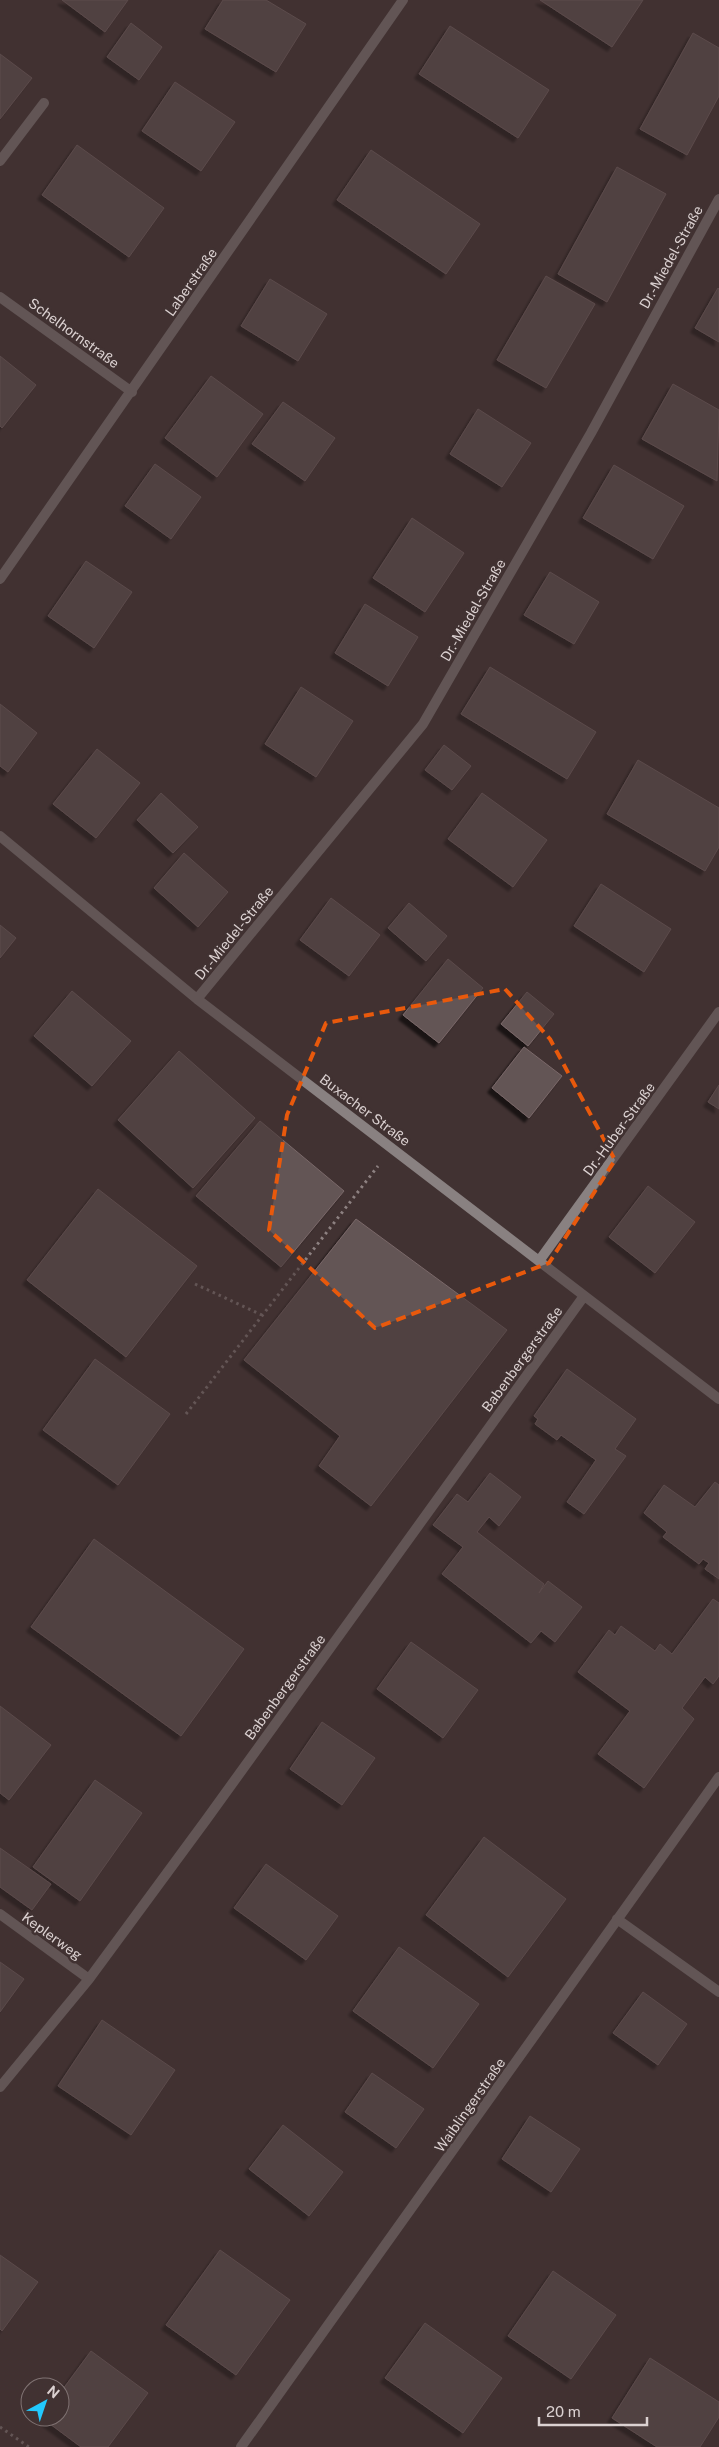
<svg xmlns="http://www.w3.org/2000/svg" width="719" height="2447" viewBox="0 0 719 2447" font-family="'Public Sans',sans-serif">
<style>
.building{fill:#645454;stroke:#7a696a;filter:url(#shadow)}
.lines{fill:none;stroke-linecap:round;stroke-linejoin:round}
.path{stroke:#8d8181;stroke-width:3;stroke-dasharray:2.5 4;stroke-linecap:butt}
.service{stroke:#898181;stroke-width:10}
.minor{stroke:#898181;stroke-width:10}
.marked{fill:none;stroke:#e8590c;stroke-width:4;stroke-dasharray:10 6;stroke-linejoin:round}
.labels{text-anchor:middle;stroke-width:5;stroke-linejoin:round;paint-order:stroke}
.street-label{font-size:14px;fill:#dbd1d1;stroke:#413232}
</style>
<defs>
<filter id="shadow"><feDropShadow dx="-4.5" dy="4.5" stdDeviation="1" flood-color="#0009"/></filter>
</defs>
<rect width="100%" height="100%" fill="#413232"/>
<path class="building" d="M62 0H128L105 32Z
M223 0H266L306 24 276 72 205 29Z
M540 0H643L612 47Z
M131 23 162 47 139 80 107 57Z
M450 26 549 90 518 138 419 74Z
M693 33 719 48V96L687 155 640 129Z
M0 54 32 78 0 119Z
M175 82 235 122 201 171 142 131Z
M77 145 164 208 129 257 42 195Z
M371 150 480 224 446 274 337 200Z
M617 167 666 194 607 302 558 274Z
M546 276 595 304 546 388 497 360Z
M270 279 327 314 298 361 241 326Z
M718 288 719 289V342L695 328Z
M0 356 36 385 2 428 0 426Z
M211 376 263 414 217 477 165 438Z
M673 384 719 410 717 481 642 439Z
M283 402 335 438 305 481 252 444Z
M478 409 531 443 502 487 450 454Z
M155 464 201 497 171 539 125 506Z
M614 465 684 506 653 559 583 518Z
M412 518 464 553 425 612 373 578Z
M86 561 132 592 94 648 48 616Z
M550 572 599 602 574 644 524 615Z
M365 604 418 637 388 686 335 653Z
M490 667 596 732 567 779 461 714Z
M301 687 353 721 316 777 265 744Z
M0 704 37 733 8 772 0 766Z
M444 745 471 766 452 790 425 770Z
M97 749 140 783 96 838 53 804Z
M638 760 719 808V847L705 871 607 814Z
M161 793 198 827 173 853 137 820Z
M482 793 547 840 513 887 448 839Z
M184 853 228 892 198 927 154 888Z
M601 884 671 929 644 972 574 926Z
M331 898 380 935 349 976 300 940Z
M409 903 447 936 426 961 388 928Z
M0 925 16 938 0 958Z
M448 959 483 988 439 1043 403 1015Z
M72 991 131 1041 92 1086 34 1036Z
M527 992 554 1014 528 1046 501 1024Z
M524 1047 562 1076 529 1118 492 1088Z
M179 1051 255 1118 193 1188 118 1120Z
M719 1085V1109L708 1102Z
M260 1121 344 1191 281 1267 196 1196Z
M648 1186 695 1222 655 1273 609 1237Z
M98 1189 197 1266 126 1357 27 1280Z
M356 1219 507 1330 371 1506 319 1466 340 1436 244 1360Z
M95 1359 170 1414 118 1485 43 1430Z
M567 1369 636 1419 615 1449 626 1456 584 1514 567 1502 596 1460 561 1435 557 1440 535 1424 538 1419 534 1416Z
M490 1473 521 1497 499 1526 489 1517 477 1532 544 1584 539 1593 548 1581 582 1607 555 1642 541 1631 531 1643 442 1574 463 1547 433 1525 457 1494 468 1502Z
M715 1482 719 1485V1579L705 1569 709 1563 703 1559 699 1564 663 1537 667 1532 644 1513 664 1485 695 1507Z
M94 1539 244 1649 181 1736 31 1627Z
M713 1599 719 1603V1676L713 1684 705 1677 682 1708 694 1719 644 1788 598 1754 630 1711 578 1672 609 1630 615 1635 621 1626 655 1651 660 1644 672 1654Z
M411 1642 478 1690 443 1738 377 1689Z
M0 1706 51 1745 9 1800 0 1793Z
M322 1722 375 1758 342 1805 290 1769Z
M95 1780 142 1813 80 1901 33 1867Z
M484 1837 566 1899 508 1977 426 1915Z
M0 1848 51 1884 32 1910 0 1887Z
M266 1864 338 1916 306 1960 234 1908Z
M399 1947 479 2004 433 2068 353 2011Z
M0 1962 24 1979 0 2012Z
M643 1992 687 2024 658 2065 613 2033Z
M102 2020 175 2070 131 2135 58 2086Z
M372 2073 424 2109 396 2148 345 2112Z
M530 2116 580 2149 551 2192 502 2159Z
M283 2125 343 2172 309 2216 249 2169Z
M220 2250 290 2300 236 2375 166 2325Z
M0 2255 38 2282 2 2331 0 2329Z
M553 2271 616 2315 571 2379 508 2336Z
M425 2323 502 2378 463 2433 385 2378Z
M91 2351 148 2393 108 2447H81L42 2418 60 2417V2393Z
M650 2358 719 2402V2417L700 2447H657L612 2418Z"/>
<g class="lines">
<path class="path" d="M195 1284 262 1315
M186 1414 378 1166
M0 2427 29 2447"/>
<path class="service" d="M0 161 44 103"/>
<path class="minor" d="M0 297 132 392
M0 579 403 0
M0 836 197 999 719 1399
M197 999 423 724 591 433 719 199
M539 1261 719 1012
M0 1914 89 1979
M617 1919 719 1992
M0 2087 89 1979 206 1820 584 1296
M241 2447 719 1777"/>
</g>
<path d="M0 0H719V2447H0ZM505 989 550 1039 615 1160 549 1263 375 1328 269 1230 287 1115 326 1023Z" fill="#413232" fill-opacity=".55" fill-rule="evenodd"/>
<path class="marked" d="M505 989 550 1039 615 1160 549 1263 375 1328 269 1230 287 1115 326 1023Z"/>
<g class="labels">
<g class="street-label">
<text transform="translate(671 257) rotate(-61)" y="5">Dr.-Miedel-Straße</text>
<text transform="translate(191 282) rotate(-55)" y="5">Laberstraße</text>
<text transform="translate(74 333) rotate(36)" y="5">Schelhornstraße</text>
<text transform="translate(473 610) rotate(-60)" y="5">Dr.-Miedel-Straße</text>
<text transform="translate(234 933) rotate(-51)" y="5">Dr.-Miedel-Straße</text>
<text transform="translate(365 1110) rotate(37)" y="5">Buxacher Straße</text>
<text transform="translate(619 1129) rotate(-54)" y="5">Dr.-Huber-Straße</text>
<text transform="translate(522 1359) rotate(-54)" y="5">Babenbergerstraße</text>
<text transform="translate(285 1687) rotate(-54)" y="5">Babenbergerstraße</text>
<text transform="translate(52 1936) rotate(36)" y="5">Keplerweg</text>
<text transform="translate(470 2105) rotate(-55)" y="5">Waiblingerstraße</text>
</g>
</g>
<g transform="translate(45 2402) rotate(40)"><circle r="24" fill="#413232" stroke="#7f7272"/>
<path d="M0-4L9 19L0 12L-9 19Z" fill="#22c9fd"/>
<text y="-8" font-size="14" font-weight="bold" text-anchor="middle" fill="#dbd1d1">N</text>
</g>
<path d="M539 2417v8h108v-8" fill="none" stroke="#dbd1d1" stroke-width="2.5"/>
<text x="546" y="2417" font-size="15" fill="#dbd1d1" stroke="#413232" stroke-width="4" paint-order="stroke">20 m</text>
</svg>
